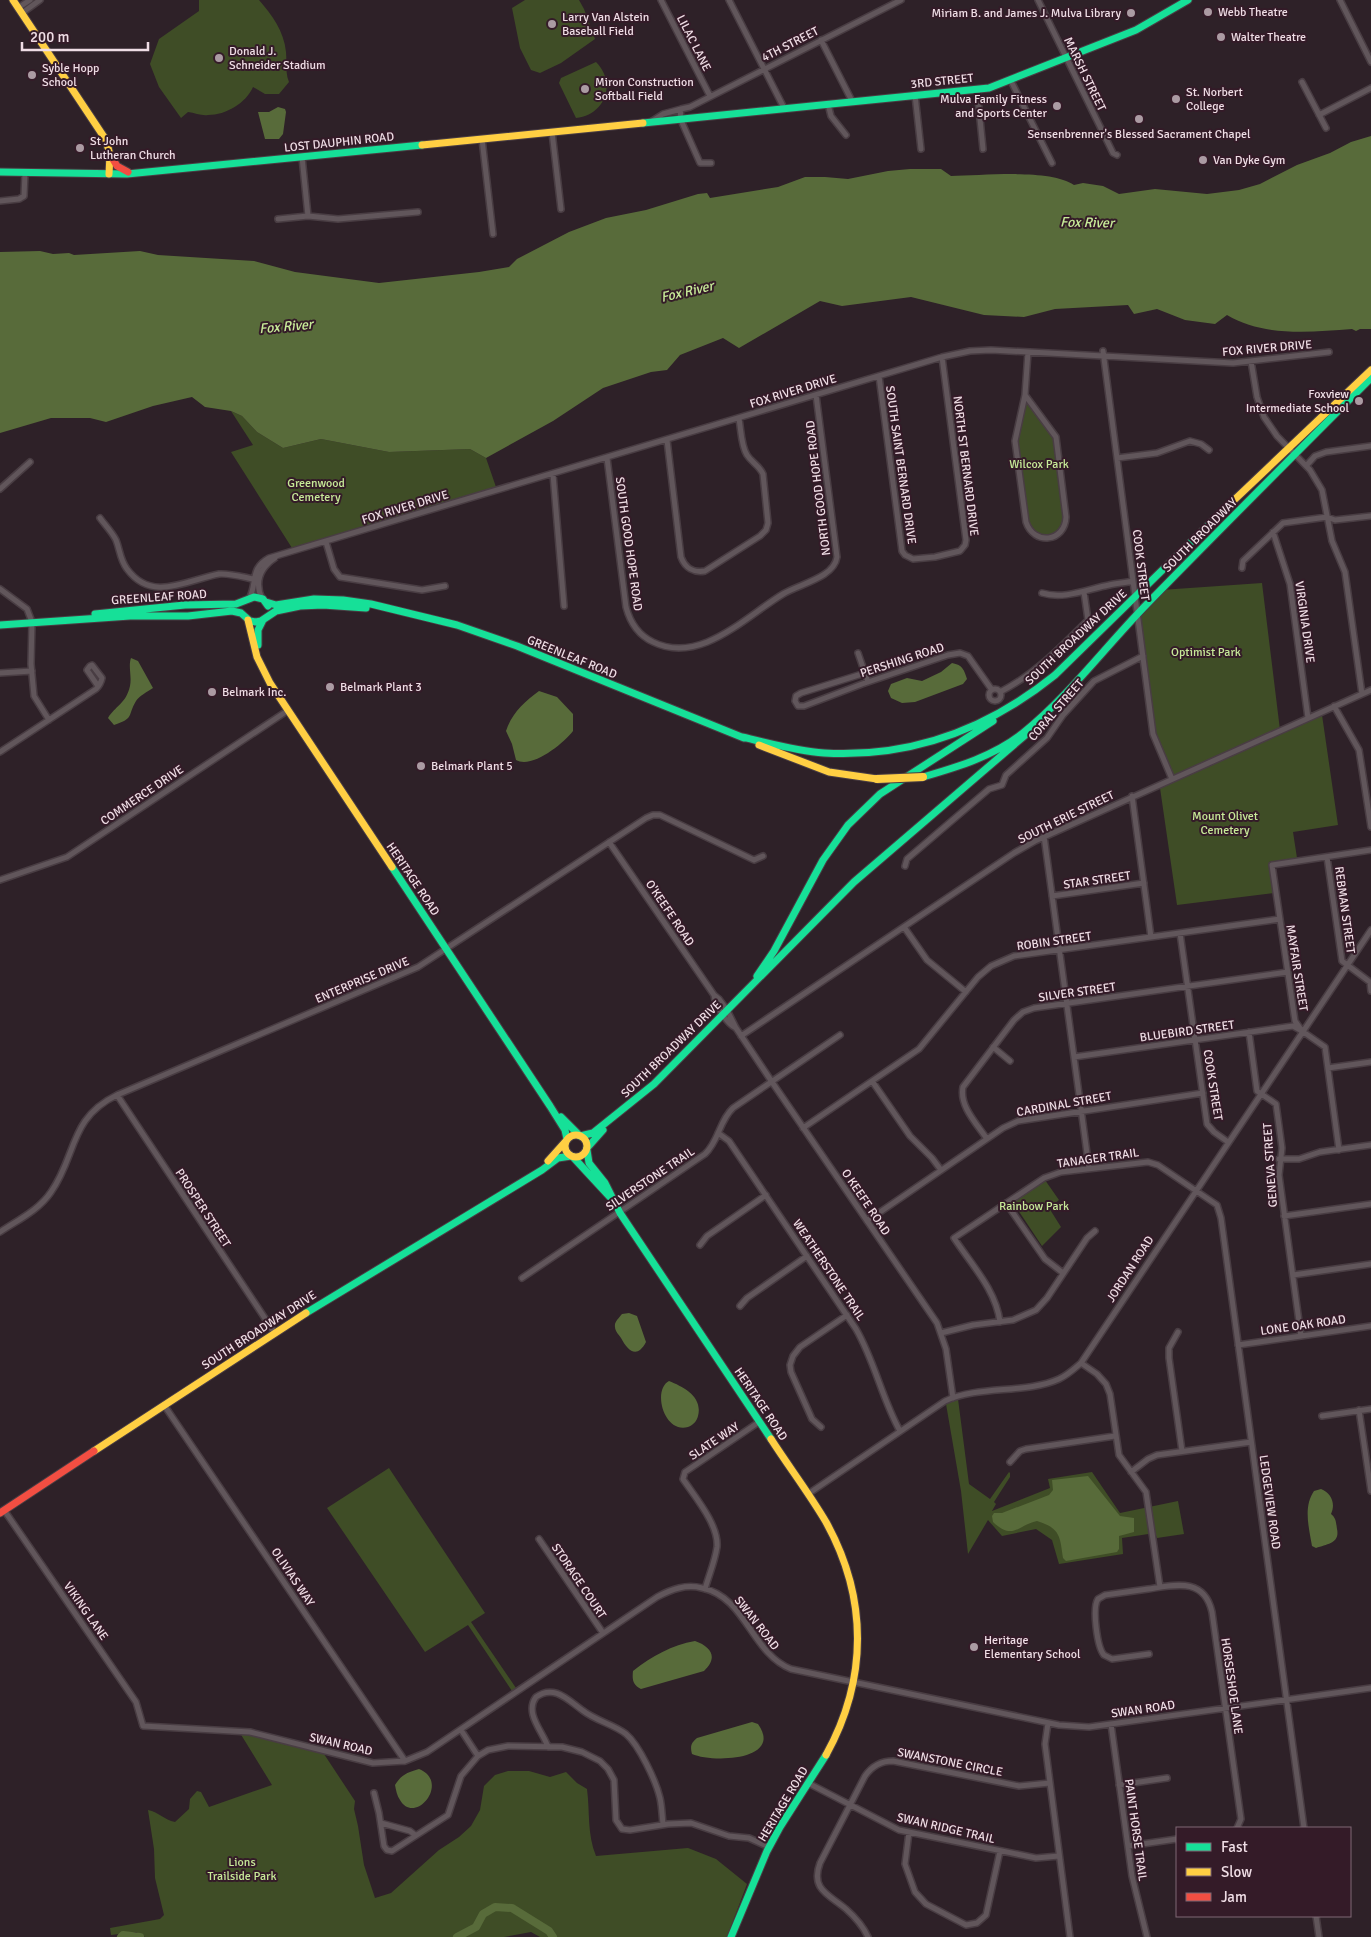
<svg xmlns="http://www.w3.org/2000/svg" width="1371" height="1937" viewBox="0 0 1371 1937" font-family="Signika,sans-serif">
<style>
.green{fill:#3f4d26}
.water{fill:#586b3a}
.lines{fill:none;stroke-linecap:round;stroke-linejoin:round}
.river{stroke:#586b3a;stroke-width:8}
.street-casing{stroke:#493d43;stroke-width:8}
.fast-casing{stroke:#493d43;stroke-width:9}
.slow-casing{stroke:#493d43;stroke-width:9}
.jam-casing{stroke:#493d43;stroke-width:9}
.street{stroke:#61565b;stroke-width:5}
.fast{stroke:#16e098;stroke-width:7}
.slow{stroke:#ffcf43;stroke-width:7}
.jam{stroke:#f24e42;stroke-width:7}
.slow-bridge-casing{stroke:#493d43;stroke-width:10;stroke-linecap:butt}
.slow-bridge{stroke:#ffcf43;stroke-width:8}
.poi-dot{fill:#ab9ba3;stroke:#341b28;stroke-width:2}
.labels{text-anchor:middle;stroke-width:4;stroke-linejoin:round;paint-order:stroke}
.poi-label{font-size:12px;fill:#efdde5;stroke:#341b28;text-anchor:start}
.street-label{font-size:12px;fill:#efdde5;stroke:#341b28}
.park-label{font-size:12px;fill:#c7ea98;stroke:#341b28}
.water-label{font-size:14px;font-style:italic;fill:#c8ec99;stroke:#341b28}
</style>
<rect width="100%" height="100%" fill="#2e2128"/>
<path class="green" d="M199 0H259C272 15 284 31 286 52 287 63 285 72 289 82L279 94H265L253 87C246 103 226 115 208 115 202 116 195 113 188 112L181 118 159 87 150 64 159 39 199 11Z
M525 0H579L584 9 595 39 561 63 540 73 531 70 520 48 512 8Z
M596 62C617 83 605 115 576 118L559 83 561 78Z
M1025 395 1056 437 1065 526 1049 538 1029 530 1015 441Z
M231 411 242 416 257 432 283 448 321 439 389 452 470 449 486 458 496 487 292 548 231 452 253 445Z
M1262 583 1280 730 1172 779 1153 734 1137 614 1161 590Z
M1322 715 1338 825 1293 832 1297 858 1269 862 1274 893 1177 905 1160 788Z
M1045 1180 1059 1200 1049 1208 1061 1227 1042 1246 1014 1204 1015 1200Z
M958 1399 969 1484 990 1499 1009 1472 1010 1473V1477L994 1502 996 1504 992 1511 1050 1488 1048 1479 1092 1472 1120 1513 1178 1501 1184 1534 1157 1538 1155 1533 1122 1538 1123 1554 1059 1564 1052 1540 1036 1529 1002 1536 988 1520 968 1554 961 1491 946 1404Z
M389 1468 485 1613 471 1622 516 1688 512 1691 468 1625 425 1652 327 1508Z
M240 1733 324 1754 355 1801 354 1809 358 1826 364 1865 375 1898 391 1893 439 1850 459 1837 471 1826 480 1810 484 1786 495 1775 508 1771H529L550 1777 566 1772 577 1783 587 1789C590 1812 587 1834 596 1856L688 1848 716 1859 747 1884 727 1937H540L531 1932 504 1937H145L136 1932 111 1935 110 1928 160 1919 164 1915 155 1878 154 1849 148 1810C159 1812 164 1820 175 1822L189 1809 190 1799 197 1791 201 1792 209 1807 272 1785Z"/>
<path class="water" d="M278 107 285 109 286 112 283 134 279 139H265L258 112H269Z
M1371 136V329H1360L1356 331 1352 329C1310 332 1264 337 1227 315L1215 324 1185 320 1157 309 1134 314 1128 305 1055 309 1024 317 984 315 911 297 842 306 820 301 739 348 723 338 680 355 667 370 651 372 603 388 553 421 486 458 470 449 389 452 321 439 283 448 257 432 242 416 231 411 205 407 192 397 153 406 106 422 90 418H51L0 433V252L40 251 53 254 69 253 74 255 140 251 158 255 254 261 295 272 379 283 479 272 509 267 517 259 569 232 606 218 646 210 698 194 707 193 710 198 778 187 805 177H825L848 179 888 171 910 169H941L951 176C982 176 1050 168 1074 185L1083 183 1103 186 1119 194 1155 189 1207 194 1239 190 1260 184 1297 165 1330 153 1351 142Z
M131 658 138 661 153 688C147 692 139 696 136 701 127 716 135 718 114 725L108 718C115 706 126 704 130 686 132 677 128 666 131 658Z
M952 663C963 665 964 670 967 679L963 684 915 702 902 703 891 698 888 691 891 684 907 678 922 681 941 672Z
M539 691 557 697 573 714V731C563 744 532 769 516 760L512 744 506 731C512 713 524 702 539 691Z
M629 1313 637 1316 646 1342C637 1359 628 1351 621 1338 619 1335 615 1331 615 1327 614 1322 619 1318 622 1314Z
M669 1381C684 1387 703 1397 698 1416 697 1421 693 1425 688 1427 664 1434 652 1390 669 1381Z
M1088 1476 1120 1516 1134 1518V1532L1119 1536V1549L1117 1552 1066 1561 1063 1558C1060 1536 1060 1528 1037 1521 1018 1525 1013 1541 993 1522L992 1516 994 1513H1002L1049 1495 1053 1490 1052 1480Z
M1321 1489C1331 1493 1336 1503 1331 1514 1336 1518 1336 1522 1337 1529 1340 1543 1328 1544 1316 1548L1312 1546C1309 1528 1303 1507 1314 1491Z
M695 1641C712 1647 718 1658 704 1671L641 1689C633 1685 632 1680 633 1671 652 1656 672 1645 695 1641Z
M752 1722 758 1724C784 1761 712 1763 692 1754 690 1746 691 1743 697 1738Z
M419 1769C451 1782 415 1826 400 1800 397 1796 396 1790 395 1785 401 1775 408 1772 419 1769Z"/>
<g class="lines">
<path class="river" d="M121 1937 123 1935 140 1937
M457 1937 476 1927 483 1914 495 1907 512 1908 549 1931 553 1937"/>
<defs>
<path id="street" d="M661 0 710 96
M729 0 784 108
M1038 0 1113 153 1117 155
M1340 0 1371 62
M18 8 30 0
M22 13 40 0
M821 40 852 101
M1011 81 1052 163
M1302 82 1326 128
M977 89 983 149
M915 95 921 149
M828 104 831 116 846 135
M1319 115 1371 88
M652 121 663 114 681 109
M552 132 561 209
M482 139 493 234
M302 157 308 216 338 219 418 212
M711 163H700L680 118 681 109 690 107 901 0
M0 201 19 199 24 196 25 173
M278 219 308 216
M1103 351 1153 734 1172 779
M1251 361 1257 397 1264 417 1277 436 1310 470 1322 490 1332 541 1345 572 1362 694
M879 376 902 551 905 555 913 559 935 557 960 551 965 545 966 540 942 357
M1025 395 1056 437 1066 517C1065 542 1034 546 1026 522L1015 441Z
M1025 395 1028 352
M667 440 681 557C685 568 694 573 705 571L760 536 766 530 768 523 763 474C759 465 752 463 747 455 741 446 741 429 739 419
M607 458 626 607C630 622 638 635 653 642 700 665 745 617 783 594 799 584 834 578 837 557L816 395
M1117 458 1157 453 1190 441 1201 444 1209 450
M1306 466 1315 456 1326 452 1371 446
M553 474 564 606
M0 489 30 462
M100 518C105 525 112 532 116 540 120 550 120 560 127 569 152 603 187 580 219 574 229 573 243 577 253 579
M1273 532 1290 584 1308 718
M326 542 334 569 340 577 422 590 445 586
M1242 568 1243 561 1283 523 1327 517 1335 520 1371 516
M0 589 27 609 32 622 31 664 34 696 49 720
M1042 593C1064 600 1088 589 1109 585 1117 583 1125 583 1133 581
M249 599C258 583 249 569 269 558L942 357 970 351 991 350 1233 363 1329 352
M262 599C254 581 260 568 275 558
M858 653 868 682
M0 673 32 671
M865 673 801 693 796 696 795 701 798 706H804L862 684 948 655 960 653 968 656 992 690
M989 695a6 6 0 1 1 12 0a6 6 0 1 1-12 0Z
M1000 692C1034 675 1061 647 1088 620L1084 592
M1334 706 1359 750 1371 827
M0 752 96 689C99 686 101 683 102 678L92 665 90 666 87 670 98 686
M1132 796 1151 937
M1044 836 1089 1168
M609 842 714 995 719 999 727 1010 736 1028 772 1082 937 1323 946 1349 953 1398
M1327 857 1342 961 1370 982 1371 991
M905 866 907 859 989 789 1002 785 1006 775 1047 738 1063 715 1094 681 1143 656
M0 880 67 857 287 711
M1052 896 1144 883
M904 927 927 960 966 992
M1180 933 1207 1124 1214 1132 1228 1142
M714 995C715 1005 727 1024 736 1028
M1249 1032 1257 1091 1276 1104 1282 1148 1279 1175 1301 1336
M741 1036 1014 853 1035 841 1371 690
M993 1047 1010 1061
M1074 1057 1293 1026 1302 1031
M1328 1068 1371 1062
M872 1081 910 1136 932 1158 941 1170
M117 1095 274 1332
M803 1128 919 1049 978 977 991 966 1014 956 1280 919
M718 1133 729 1141 856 1329C875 1362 882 1399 900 1431
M987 1139C977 1124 959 1106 963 1087L1014 1020 1023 1012 1034 1008 1288 972
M1339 1150 1325 1047 1302 1031 1295 1021 1272 865 1371 850
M1279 1159H1299L1320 1152 1371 1145
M1006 1203 1045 1259 1063 1273
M1284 1216 1371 1204
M867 1221 1003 1128 1018 1121 1203 1093
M0 1232C18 1220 39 1210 51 1192 77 1155 69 1118 117 1095L418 967 646 818 653 815H660L754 860 763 856
M700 1245 707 1236 766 1195
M1293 1275 1371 1264
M522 1278 705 1154C719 1141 719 1121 733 1108L840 1035
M740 1306 747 1298 807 1256
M1000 1322C996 1290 971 1264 954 1238L1044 1178 1061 1172 1148 1162 1158 1165 1217 1205 1221 1218 1304 1828
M1178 1332 1169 1348V1358L1182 1451
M941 1333 973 1325 1013 1320 1036 1310 1047 1298 1087 1238 1095 1231
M1238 1345 1371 1326
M1081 1363 1097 1374 1106 1384 1110 1394 1119 1455 1146 1492 1160 1587
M164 1405 405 1761
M1359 1410 1371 1491
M1322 1416 1371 1409
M821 1427 812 1419 791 1372 790 1365 793 1356 800 1347 847 1315
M1010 1462 1020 1451 1026 1449 1115 1436
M1131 1472 1148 1459 1157 1455 1251 1442
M808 1494 945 1401C979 1385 1026 1394 1059 1379 1068 1375 1074 1369 1081 1363L1371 930
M4 1510 136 1702 143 1726 250 1732 373 1763 405 1761 427 1752 657 1597C672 1589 686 1584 702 1588 746 1597 751 1653 791 1669L1059 1725 1089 1727 1371 1688
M539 1539 603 1633
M705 1589C709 1575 715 1561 717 1547 719 1525 695 1497 683 1479L685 1472 759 1422
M1149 1654 1112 1659 1104 1655C1097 1647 1092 1608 1098 1599L1105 1595C1120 1593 1134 1591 1148 1589 1175 1585 1204 1577 1212 1612L1241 1819 1237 1828
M1048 1723 1045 1744 1070 1937
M1111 1724 1132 1876 1147 1937
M461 1730 478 1756
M548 1747C543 1732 524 1713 536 1697 554 1684 568 1700 582 1710 596 1721 613 1724 626 1734 639 1745 656 1781 660 1798 662 1807 662 1816 663 1824
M808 1783 899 1830 1036 1858 1059 1856
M1119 1785 1167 1778
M374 1793 379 1813 384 1846 387 1850 392 1851 448 1815 461 1776 478 1756 488 1750 508 1746 562 1747 582 1752 600 1761 608 1769 614 1780 616 1820 622 1829 630 1830 668 1824 691 1823 729 1836 749 1838 769 1847
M381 1823 410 1831 415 1835
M909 1832 905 1864 915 1892 926 1904 966 1925 977 1923 986 1915 1000 1851
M1128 1846 1177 1839
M1316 1916 1319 1937
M868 1937C863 1926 855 1917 846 1909 830 1895 810 1890 820 1863L865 1776C872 1766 881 1761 893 1761L1019 1786 1050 1783"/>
<path id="fast" d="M643 123 989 88 1136 30 1188 0
M0 172 127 174 422 145
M266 602 276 605 314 599 343 600 371 604 457 625 517 646 744 738
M95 614 185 605 236 604 254 597 263 599 268 606
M0 625 130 616H188L232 611 241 613 250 621 256 622 261 621 276 611 300 606 323 605 366 608
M258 645V630L263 620
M742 737C769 743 796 751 824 753 911 758 988 729 1055 675L1231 503
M923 777C958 767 994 756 1023 733 1069 696 1105 647 1147 604 1221 528 1296 453 1371 378
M392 867 550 1106 565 1130 567 1139
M757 976 774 951 823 860 848 825 880 794 993 721
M561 1117 579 1135
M580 1136 593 1133 654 1084 854 882 1030 731
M587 1148 603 1130
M587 1150 589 1163 605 1183 620 1213 771 1439
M573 1157 610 1197
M306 1313 542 1170 558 1158 571 1156
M731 1937 767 1851 780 1827 826 1755"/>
<path id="slow" d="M13 0 106 140 110 155 109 174
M422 145 643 123
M1231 503 1371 370
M248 620 257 657 270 683 392 867
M759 745 829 772 877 779
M565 1146a11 11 0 1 1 22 0a11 11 0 1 1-22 0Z
M548 1161 565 1142
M771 1439C789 1467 809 1493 826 1522 868 1598 868 1679 826 1755
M94 1451 306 1313"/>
<path id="jam" d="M111 156 117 166 128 172
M0 1513 94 1451"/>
</defs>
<use href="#street" class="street-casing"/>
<use href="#fast" class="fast-casing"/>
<use href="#slow" class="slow-casing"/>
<use href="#jam" class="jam-casing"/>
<use href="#street" class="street"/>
<use href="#fast" class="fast"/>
<use href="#slow" class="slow"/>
<use href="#jam" class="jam"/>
<defs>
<path id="slow-bridge" d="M877 779 923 777"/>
</defs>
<use href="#slow-bridge" class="slow-bridge-casing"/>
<use href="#slow-bridge" class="slow-bridge"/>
</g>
<g class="poi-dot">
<circle cx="1208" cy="12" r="5"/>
<circle cx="1131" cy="13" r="5"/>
<circle cx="552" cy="24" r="5"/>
<circle cx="1221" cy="37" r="5"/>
<circle cx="219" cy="58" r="5"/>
<circle cx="32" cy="75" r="5"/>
<circle cx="585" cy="89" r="5"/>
<circle cx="1176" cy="99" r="5"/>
<circle cx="1057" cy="106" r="5"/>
<circle cx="1139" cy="119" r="5"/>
<circle cx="80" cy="148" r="5"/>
<circle cx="1203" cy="160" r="5"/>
<circle cx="1359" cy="401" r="5"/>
<circle cx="330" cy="687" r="5"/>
<circle cx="212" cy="692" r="5"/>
<circle cx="421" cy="766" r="5"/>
<circle cx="974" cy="1647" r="5"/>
</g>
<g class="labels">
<g class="poi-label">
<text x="1218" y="16">Webb Theatre</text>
<text x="1121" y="17" text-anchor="end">Miriam B. and James J. Mulva Library</text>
<text x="562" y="21">Larry Van Alstein<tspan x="562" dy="14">Baseball Field</tspan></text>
<text x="1231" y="41">Walter Theatre</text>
<text x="229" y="55">Donald J.<tspan x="229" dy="14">Schneider Stadium</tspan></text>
<text x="42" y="72">Syble Hopp<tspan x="42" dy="14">School</tspan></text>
<text x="595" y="86">Miron Construction<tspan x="595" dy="14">Softball Field</tspan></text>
<text x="1186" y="96">St. Norbert<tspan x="1186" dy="14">College</tspan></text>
<text x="1047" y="103" text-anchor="end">Mulva Family Fitness<tspan x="1047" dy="14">and Sports Center</tspan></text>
<text x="1139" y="138" text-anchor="middle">Sensenbrenner's Blessed Sacrament Chapel</text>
<text x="90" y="145">St John<tspan x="90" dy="14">Lutheran Church</tspan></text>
<text x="1213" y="164">Van Dyke Gym</text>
<text x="1349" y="398" text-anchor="end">Foxview<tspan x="1349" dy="14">Intermediate School</tspan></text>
<text x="340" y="691">Belmark Plant 3</text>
<text x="222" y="696">Belmark Inc.</text>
<text x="431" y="770">Belmark Plant 5</text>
<text x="984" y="1644">Heritage<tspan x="984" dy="14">Elementary School</tspan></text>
</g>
<g class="street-label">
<text transform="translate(694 43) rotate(63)" y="4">LILAC LANE</text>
<text transform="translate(790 44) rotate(-27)" y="4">4TH STREET</text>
<text transform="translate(1085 74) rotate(64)" y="4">MARSH STREET</text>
<text transform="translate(942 81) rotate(-6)" y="4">3RD STREET</text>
<text transform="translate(339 142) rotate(-6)" y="4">LOST DAUPHIN ROAD</text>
<text transform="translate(1267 348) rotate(-5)" y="4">FOX RIVER DRIVE</text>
<text transform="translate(793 391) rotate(-17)" y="4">FOX RIVER DRIVE</text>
<text transform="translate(901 465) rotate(82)" y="4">SOUTH SAINT BERNARD DRIVE</text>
<text transform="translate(966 466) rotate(83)" y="4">NORTH ST BERNARD DRIVE</text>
<text transform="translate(818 488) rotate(-97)" y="4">NORTH GOOD HOPE ROAD</text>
<text transform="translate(405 507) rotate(-17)" y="4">FOX RIVER DRIVE</text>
<text transform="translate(1200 535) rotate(-45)" y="4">SOUTH BROADWAY</text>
<text transform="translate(629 544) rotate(82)" y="4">SOUTH GOOD HOPE ROAD</text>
<text transform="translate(1141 565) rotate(83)" y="4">COOK STREET</text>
<text transform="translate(159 597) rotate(-4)" y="4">GREENLEAF ROAD</text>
<text transform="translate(1305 622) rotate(82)" y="4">VIRGINIA DRIVE</text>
<text transform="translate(1076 637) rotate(-43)" y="4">SOUTH BROADWAY DRIVE</text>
<text transform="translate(572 657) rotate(22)" y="4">GREENLEAF ROAD</text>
<text transform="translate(902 660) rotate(-18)" y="4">PERSHING ROAD</text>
<text transform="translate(1056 710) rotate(-49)" y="4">CORAL STREET</text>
<text transform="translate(142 795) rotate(-34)" y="4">COMMERCE DRIVE</text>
<text transform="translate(1066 817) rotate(-26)" y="4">SOUTH ERIE STREET</text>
<text transform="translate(413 879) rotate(56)" y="4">HERITAGE ROAD</text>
<text transform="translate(1097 880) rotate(-8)" y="4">STAR STREET</text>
<text transform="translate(1345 910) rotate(82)" y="4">REBMAN STREET</text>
<text transform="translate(670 913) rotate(56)" y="4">O'KEEFE ROAD</text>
<text transform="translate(1054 941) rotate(-8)" y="4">ROBIN STREET</text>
<text transform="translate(1297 968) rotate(81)" y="4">MAYFAIR STREET</text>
<text transform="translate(362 980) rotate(-23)" y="4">ENTERPRISE DRIVE</text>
<text transform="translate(1077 992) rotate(-8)" y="4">SILVER STREET</text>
<text transform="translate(1187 1031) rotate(-8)" y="4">BLUEBIRD STREET</text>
<text transform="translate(671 1049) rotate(-44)" y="4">SOUTH BROADWAY DRIVE</text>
<text transform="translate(1213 1085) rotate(81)" y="4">COOK STREET</text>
<text transform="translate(1064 1104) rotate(-10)" y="4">CARDINAL STREET</text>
<text transform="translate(1098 1158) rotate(-8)" y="4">TANAGER TRAIL</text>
<text transform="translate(1270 1165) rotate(-94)" y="4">GENEVA STREET</text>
<text transform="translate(650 1179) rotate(-34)" y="4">SILVERSTONE TRAIL</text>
<text transform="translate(866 1202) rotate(56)" y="4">O KEEFE ROAD</text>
<text transform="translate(203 1208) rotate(57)" y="4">PROSPER STREET</text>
<text transform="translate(1130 1269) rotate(-57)" y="4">JORDAN ROAD</text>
<text transform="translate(829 1270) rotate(56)" y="4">WEATHERSTONE TRAIL</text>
<text transform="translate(1303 1325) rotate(-8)" y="4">LONE OAK ROAD</text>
<text transform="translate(259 1330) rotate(-33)" y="4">SOUTH BROADWAY DRIVE</text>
<text transform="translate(761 1404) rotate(56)" y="4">HERITAGE ROAD</text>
<text transform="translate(714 1441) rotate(-34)" y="4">SLATE WAY</text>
<text transform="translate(1270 1502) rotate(82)" y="4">LEDGEVIEW ROAD</text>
<text transform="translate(293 1577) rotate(56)" y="4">OLIVIAS WAY</text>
<text transform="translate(579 1581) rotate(56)" y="4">STORAGE COURT</text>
<text transform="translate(86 1611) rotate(55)" y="4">VIKING LANE</text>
<text transform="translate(757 1623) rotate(52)" y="4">SWAN ROAD</text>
<text transform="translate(1232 1686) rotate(82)" y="4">HORSESHOE LANE</text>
<text transform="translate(1143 1709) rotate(-8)" y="4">SWAN ROAD</text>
<text transform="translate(341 1744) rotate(13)" y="4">SWAN ROAD</text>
<text transform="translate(950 1762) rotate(11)" y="4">SWANSTONE CIRCLE</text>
<text transform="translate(783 1804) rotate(-59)" y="4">HERITAGE ROAD</text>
<text transform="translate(946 1828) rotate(13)" y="4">SWAN RIDGE TRAIL</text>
<text transform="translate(1136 1830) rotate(82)" y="4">PAINT HORSE TRAIL</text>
</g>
<g class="park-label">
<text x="1039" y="468">Wilcox Park</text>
<text x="316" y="487">Greenwood<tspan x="316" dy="14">Cemetery</tspan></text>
<text x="1206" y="656">Optimist Park</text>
<text x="1225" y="820">Mount Olivet<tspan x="1225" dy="14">Cemetery</tspan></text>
<text x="1034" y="1210">Rainbow Park</text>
<text x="242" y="1866">Lions<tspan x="242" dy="14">Trailside Park</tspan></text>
</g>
<g class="water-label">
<text transform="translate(1087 222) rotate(1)" y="5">Fox River</text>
<text transform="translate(687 291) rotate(-13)" y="5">Fox River</text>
<text transform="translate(286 326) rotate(-5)" y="5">Fox River</text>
</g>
</g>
<rect x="1176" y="1827" width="175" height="90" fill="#341b28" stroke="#7f6974"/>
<rect x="1186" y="1843" width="25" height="8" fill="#16e098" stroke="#7f6974"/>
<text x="1221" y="1852" font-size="15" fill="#efdde5">Fast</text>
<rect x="1186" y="1868" width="25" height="8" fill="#ffcf43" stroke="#7f6974"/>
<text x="1221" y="1877" font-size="15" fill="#efdde5">Slow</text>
<rect x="1186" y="1893" width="25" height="8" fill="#f24e42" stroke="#7f6974"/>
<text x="1221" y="1902" font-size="15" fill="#efdde5">Jam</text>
<path d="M22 42v8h126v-8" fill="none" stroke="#efdde5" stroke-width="2.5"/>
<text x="30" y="42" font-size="15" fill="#efdde5" stroke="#341b28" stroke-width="4" paint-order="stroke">200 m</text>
</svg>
